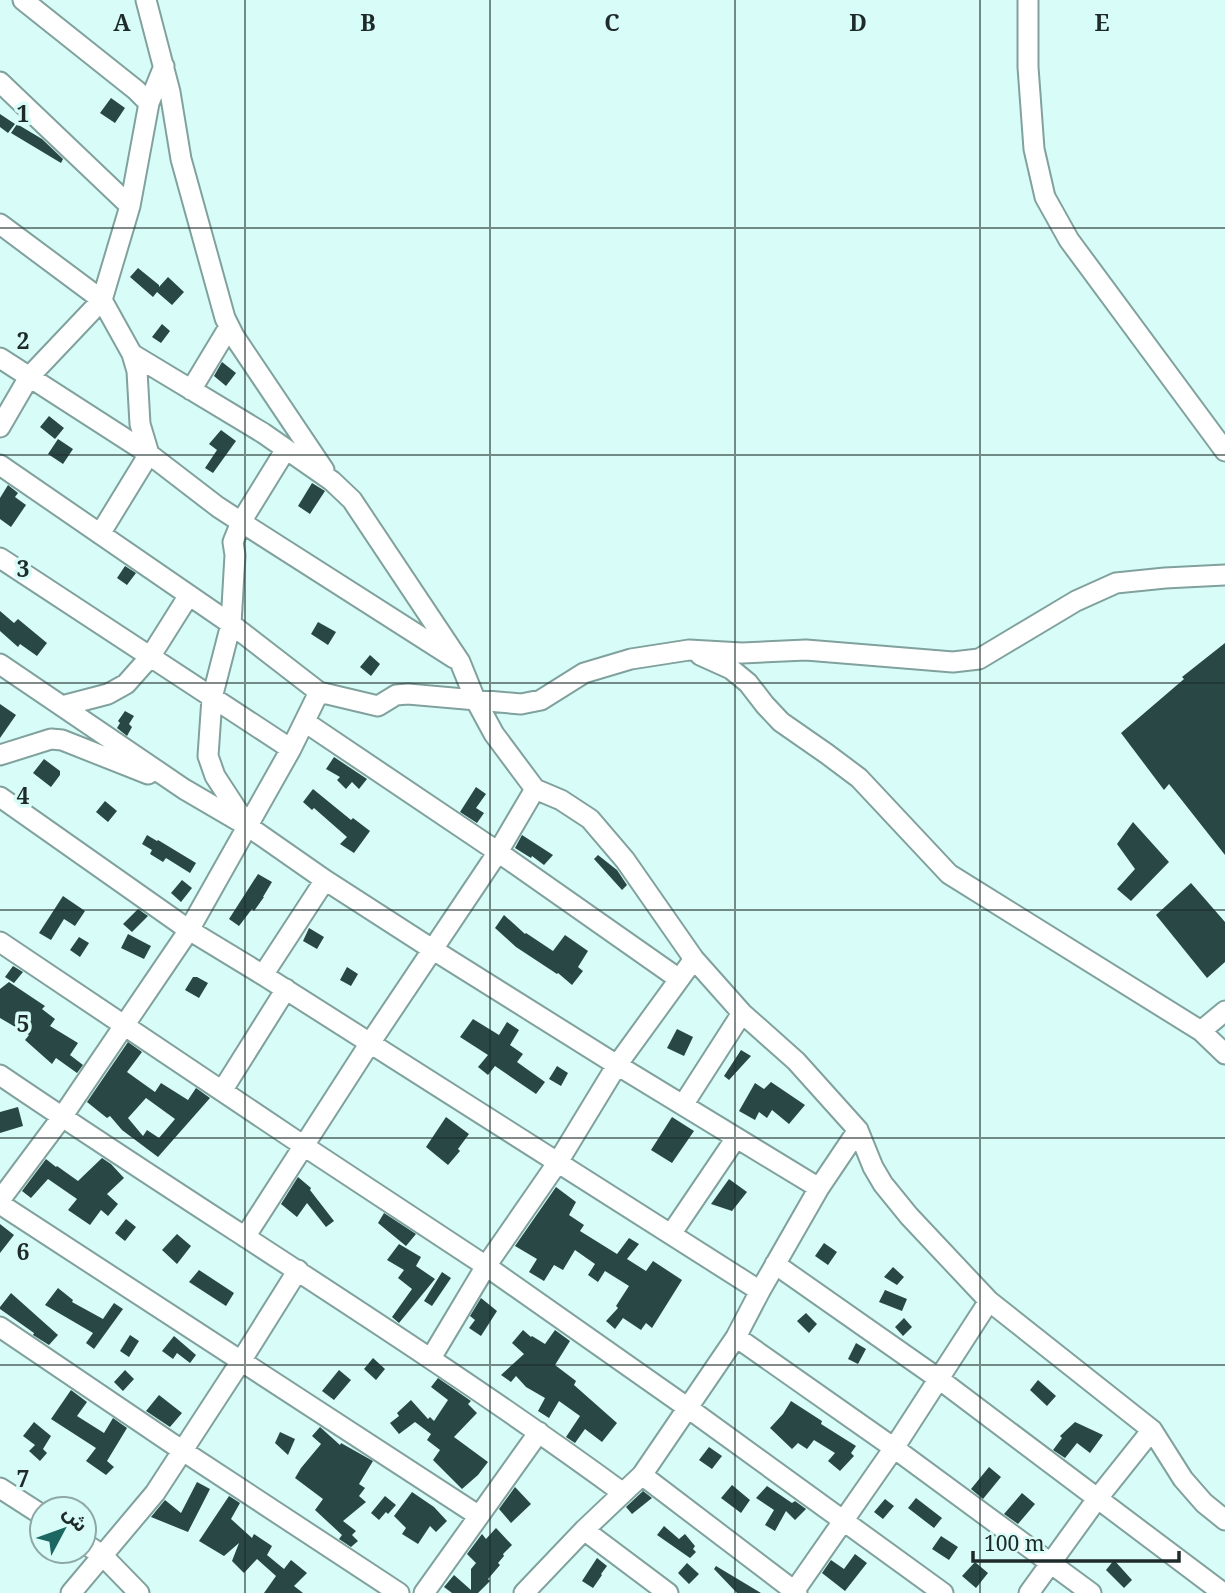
<svg xmlns="http://www.w3.org/2000/svg" width="1225" height="1593" viewBox="0 0 1225 1593" font-family="'Noto Serif','Noto Sans Arabic',serif">
<style>
.building{fill:#294845;fill-rule:evenodd}
.lines{fill:none;stroke-linecap:round;stroke-linejoin:round}
.minor-casing{stroke:#80a19d;stroke-width:23}
.minor{stroke:#fff;stroke-width:19}
.grid{fill:none;stroke:#1e2b2a;stroke-width:2;stroke-opacity:0.55}
.grid-label{font-size:23px;text-anchor:middle;font-weight:bold;fill:#1e2b2a;stroke:#d8fcf7;stroke-width:7;stroke-linejoin:round;paint-order:stroke}
</style>
<rect width="100%" height="100%" fill="#d8fcf7"/>
<path class="building" d="M111 98 125 108 115 123 100 113Z
M0 114 15 124 8 133 0 127Z
M17 124 42 139 63 159 61 163 11 133Z
M138 268 159 285V287L168 277 184 292 172 305 157 292 153 297 130 277Z
M162 324 170 331 161 343 152 337Z
M222 362 236 373 226 386 214 376Z
M49 416 64 428 55 439 40 427Z
M221 430 236 441 213 473 205 468 217 450 209 444Z
M58 439 73 449 63 464 48 454Z
M312 483 325 491 310 514 298 506Z
M8 485 18 493 15 497 26 505 11 527 0 519V498Z
M125 566 136 573 127 585 117 578Z
M0 611 14 623 18 619 47 643 37 656 20 644 18 647 0 631Z
M318 622 336 632 328 645 311 634Z
M1225 643V855L1169 784 1164 790 1121 733 1184 679 1182 677Z
M370 655 380 664 371 676 360 667Z
M0 704 16 715 0 738Z
M125 711 134 716 129 724 132 727 127 736 117 728 120 723 118 721Z
M334 757 367 779 359 789 352 782 346 789 337 780 340 777 326 769Z
M44 759 60 771V775L51 787 33 773Z
M476 787 486 794 476 808 484 813 477 823 460 812Z
M313 789 351 820 353 818 370 831 354 853 340 844 347 837 314 808 312 810 303 802Z
M105 801 117 811 108 822 96 812Z
M1133 822 1169 862 1131 901 1117 889 1135 869 1117 844Z
M147 835 157 841 158 840 196 863 190 873 166 858 163 862 150 854 152 850 142 844Z
M522 835 553 855 544 865 532 856 531 858 515 848Z
M598 855 617 870 627 885 622 890 594 859Z
M258 874 272 882 263 897H264L254 911 252 909 239 926 229 919Z
M182 880 192 888 181 902 171 893Z
M1191 883 1225 922V962L1207 978 1156 915Z
M63 896 85 911 75 926 64 919 51 940 39 933Z
M138 909 148 916 132 932 123 924Z
M504 915 525 934 526 933 553 951 565 935 588 951 578 967 583 971 572 985 558 973 557 974 516 947 495 928Z
M309 928 324 937 317 949 303 941Z
M128 934 151 946 144 959 121 948Z
M79 937 89 943 80 957 70 950Z
M13 966 23 972 14 983 5 977Z
M347 967 358 974 351 986 340 980Z
M193 977H197L208 983 199 998 185 990Z
M9 982 45 1006 42 1009 55 1019 50 1026 78 1043 70 1055 83 1065 77 1073 56 1058 52 1064 25 1040 29 1035 0 1018V989Z
M473 1019 499 1035 507 1022 519 1030 510 1045 523 1054 517 1062 545 1082 536 1094 495 1066 488 1075 478 1067 488 1055 460 1037Z
M677 1029 693 1037 684 1056 667 1048Z
M128 1042 142 1052 127 1072 155 1092 161 1083 188 1100 196 1088 210 1098 158 1157 122 1130 110 1116 107 1118 87 1102ZM146 1098 175 1119 159 1138 147 1130 143 1136 128 1118Z
M741 1050 751 1056 729 1080 724 1076Z
M557 1066 568 1073 561 1086 549 1079Z
M771 1082 805 1105 789 1124 772 1110 767 1118 759 1112 755 1120 739 1111 755 1083 764 1089Z
M18 1107 23 1126 0 1133V1112Z
M446 1117 469 1134 458 1149 460 1151 448 1165 426 1147Z
M672 1117 694 1131 672 1163 651 1150Z
M102 1158 111 1164 124 1178 107 1194 118 1204 108 1216 101 1210 90 1225 68 1210 77 1199 48 1179 31 1198 22 1191 46 1159 56 1167 57 1166 78 1181Z
M298 1177 311 1188 310 1190 334 1221 326 1227 307 1203 297 1217 281 1204Z
M729 1179 747 1192 732 1211 711 1204Z
M556 1187 576 1202 569 1215 584 1225 580 1231 617 1254 629 1238 639 1244 627 1259 646 1271 653 1261 682 1280 652 1328 646 1323 641 1330 623 1318 615 1329 606 1321 618 1308 616 1306 629 1286 605 1271 598 1282 588 1275 595 1264 575 1250 563 1270 554 1265 544 1281 529 1272 537 1259 515 1246Z
M384 1213 416 1234 406 1246 378 1223Z
M126 1219 136 1227 125 1241 115 1233Z
M0 1224 14 1235 0 1253Z
M177 1234 191 1246 177 1264 162 1250Z
M824 1243 837 1252 828 1265 815 1256Z
M399 1244 421 1257 416 1266 435 1279 399 1323 392 1317 412 1289 398 1278 404 1270 387 1260Z
M893 1267 904 1277 897 1285 884 1277Z
M199 1270 234 1293 226 1306 189 1282Z
M442 1272 451 1278 432 1306 424 1301Z
M58 1288 73 1300 72 1302 103 1319 114 1303 123 1309 94 1349 86 1343 93 1333 45 1305Z
M885 1290 907 1299 902 1311 879 1302Z
M11 1293 58 1335 49 1345 33 1335 34 1333 0 1309V1307Z
M481 1298 497 1311 481 1336 469 1328 475 1320 470 1316Z
M806 1313 817 1324 809 1333 797 1321Z
M904 1318 912 1327 903 1336 895 1327Z
M523 1330 531 1337 532 1336 545 1344 555 1330 570 1341 555 1365 576 1381 574 1385 617 1423 602 1442 585 1429 575 1443 566 1437 580 1416 559 1401 549 1418 538 1411 545 1398 526 1387 516 1376 511 1382 501 1375 524 1354 512 1343Z
M130 1335 139 1341 129 1357 120 1351Z
M174 1336 196 1355 190 1363 177 1353 173 1359 162 1351Z
M856 1343 866 1349 858 1364 848 1359Z
M373 1358 385 1369 376 1380 364 1369Z
M125 1370 134 1379 123 1391 114 1382Z
M339 1370 351 1380 334 1400 322 1391Z
M438 1378 471 1401 468 1404 477 1413 454 1437 488 1462 478 1475 462 1489 433 1460 440 1450 427 1440 431 1434 415 1422 399 1434 390 1423 399 1416 397 1413 411 1400 428 1419 430 1417 434 1421 448 1400 431 1387Z
M1038 1380 1056 1396 1047 1406 1030 1390Z
M71 1390 87 1402 77 1416 104 1433 113 1418 127 1428 107 1461 114 1467 106 1475 86 1461 96 1448 51 1419Z
M159 1395 182 1413 170 1427 146 1411Z
M791 1401 822 1421 821 1424 856 1446 851 1453 854 1456 840 1471 828 1461 835 1453 814 1440 807 1449 798 1443 792 1449 770 1428 783 1414Z
M34 1422 51 1436 43 1449 47 1453 40 1461 29 1451 35 1445 23 1436Z
M1075 1422 1103 1435 1090 1453 1077 1443 1065 1458 1053 1450 1062 1438 1060 1436Z
M320 1427 340 1445 341 1443 373 1461 359 1484 365 1488 359 1496 366 1502 343 1521 356 1531 352 1535 358 1541 351 1547 339 1539 342 1535 315 1510 323 1499 295 1478 301 1468 321 1444 312 1436Z
M280 1432 295 1439 288 1455 275 1443Z
M709 1447 722 1456 712 1469 699 1460Z
M989 1467 1001 1477 983 1499 971 1489Z
M197 1482 210 1489 188 1532 151 1517 165 1500 181 1513Z
M732 1485 750 1500 741 1513 721 1498Z
M767 1486 792 1503 795 1501 806 1509 795 1520 786 1511 775 1531 765 1525 774 1510 756 1498Z
M515 1487 531 1504 511 1523 499 1509Z
M643 1491 652 1498 632 1514 626 1507Z
M412 1492 434 1507 447 1521 436 1532 430 1526 418 1544 402 1534 406 1528 394 1516Z
M1022 1493 1035 1504 1018 1524 1004 1514Z
M229 1496 240 1503 231 1519 252 1538 254 1534 272 1546 267 1555 284 1569 291 1560 307 1573 294 1586 303 1593H264L276 1576 257 1559 244 1573 232 1561 239 1543 224 1556 199 1541Z
M385 1496 396 1505 388 1514 386 1512 379 1520 371 1513Z
M916 1498 942 1518 934 1528 908 1508Z
M885 1499 894 1506 883 1519 874 1512Z
M664 1526 679 1539 685 1534 695 1546 693 1549 696 1552 690 1558 657 1535Z
M496 1528 512 1545 503 1554 504 1556 498 1563 500 1565 488 1579 490 1581 478 1593H452L444 1587 454 1575 471 1590V1569L476 1563 467 1554 482 1534 486 1539Z
M941 1536 958 1547 949 1560 932 1549Z
M855 1554 867 1563 845 1591 822 1573 831 1560 844 1569Z
M597 1558 607 1566 601 1574 602 1575 593 1588 582 1581Z
M1114 1560 1132 1580 1124 1588 1106 1570Z
M975 1562 988 1573 976 1588 962 1576Z
M687 1563 699 1574 689 1584 678 1573Z
M716 1566 761 1593H737L714 1569Z"/>
<g class="lines">
<defs>
<path id="minor" d="M23 0 136 90 149 103
M146 0 170 92 181 159 225 318 234 336 324 470
M1028 0V67L1034 149 1045 197 1069 240 1225 451
M0 82 130 206
M0 224 102 300 132 354 137 371 140 424 149 454 218 507 241 522 233 542 235 555 231 624 212 698 208 756 215 776 245 822
M132 354 263 433 332 481 352 500 460 662 475 699 494 734 535 789 561 800 590 819 625 860 694 959 742 1013 796 1061 858 1130 873 1167 883 1184 909 1216 989 1301 1152 1430 1183 1479 1204 1503 1225 1520
M0 358 149 454 100 534
M191 390 229 327
M0 427 29 377 102 300 130 206 149 103 164 66
M286 449 241 522 454 658
M0 465 231 624 319 692 378 706 396 695 408 694 521 704 541 700 584 673 631 659 689 650 742 653 806 650 953 662 979 659 1076 601 1116 583 1165 578 1225 575
M0 558 291 749
M700 655 731 669 748 683 765 705 781 722 827 754 859 778 949 874 1201 1031 1225 1054
M0 664 184 789 249 827 325 880 432 949 617 1065 819 1188
M62 706 108 694 126 684 150 657 189 595
M305 722 498 852 679 979
M0 755 51 739 62 740 148 774
M0 797 189 930 263 975 760 1291
M0 942 304 1146 486 1266 688 1408 943 1593
M263 975 325 880
M1201 1031 1225 1011
M0 1075C207 1216 421 1345 623 1493
M222 1091 286 989
M683 1105 742 1013
M0 1200 62 1117 189 930 291 749 319 692
M0 1204 479 1516
M671 1234 736 1138
M245 1237 370 1043 498 852 535 789
M775 1264 939 1379 1223 1593
M0 1327 183 1451 399 1593
M736 1337 894 1448 1091 1593
M431 1358 486 1266 558 1162 617 1065 694 959
M642 1475 797 1593
M0 1488 42 1515
M584 1530 668 1593
M84 1543 102 1555 139 1593
M71 1593 155 1493 241 1361 298 1270
M424 1593 539 1432
M524 1593 584 1530 642 1475 736 1337 760 1291 819 1188 858 1130
M793 1593 894 1448 989 1301
M1029 1593 1097 1499 1152 1430"/>
</defs>
<use href="#minor" class="minor-casing"/>
<use href="#minor" class="minor"/>
</g>
<path class="grid" d="M245 0V1593M490 0V1593M735 0V1593M980 0V1593M0 228H1225M0 455H1225M0 683H1225M0 910H1225M0 1138H1225M0 1365H1225"/>
<g class="grid-label">
<text x="122" y="31">A</text>
<text x="368" y="31">B</text>
<text x="612" y="31">C</text>
<text x="858" y="31">D</text>
<text x="1102" y="31">E</text>
<text x="23" y="122">1</text>
<text x="23" y="349">2</text>
<text x="23" y="577">3</text>
<text x="23" y="804">4</text>
<text x="23" y="1032">5</text>
<text x="23" y="1260">6</text>
<text x="23" y="1487">7</text>
</g>
<g transform="translate(63 1530) rotate(49)"><circle r="33" fill="#d8fcf7" stroke="#8ea8a5" stroke-width="2"/>
<path d="M0-5L12 26L0 18L-12 26Z" fill="#1c6762"/>
<text y="-10" font-size="19" font-weight="bold" text-anchor="middle" fill="#1e2b2a">ش</text>
</g>
<path d="M973 1551v10h206v-10" fill="none" stroke="#1e2b2a" stroke-width="3.5"/>
<text x="984" y="1551" font-size="21" fill="#1e2b2a" stroke="#d8fcf7" stroke-width="5" paint-order="stroke">100 m</text>
</svg>
